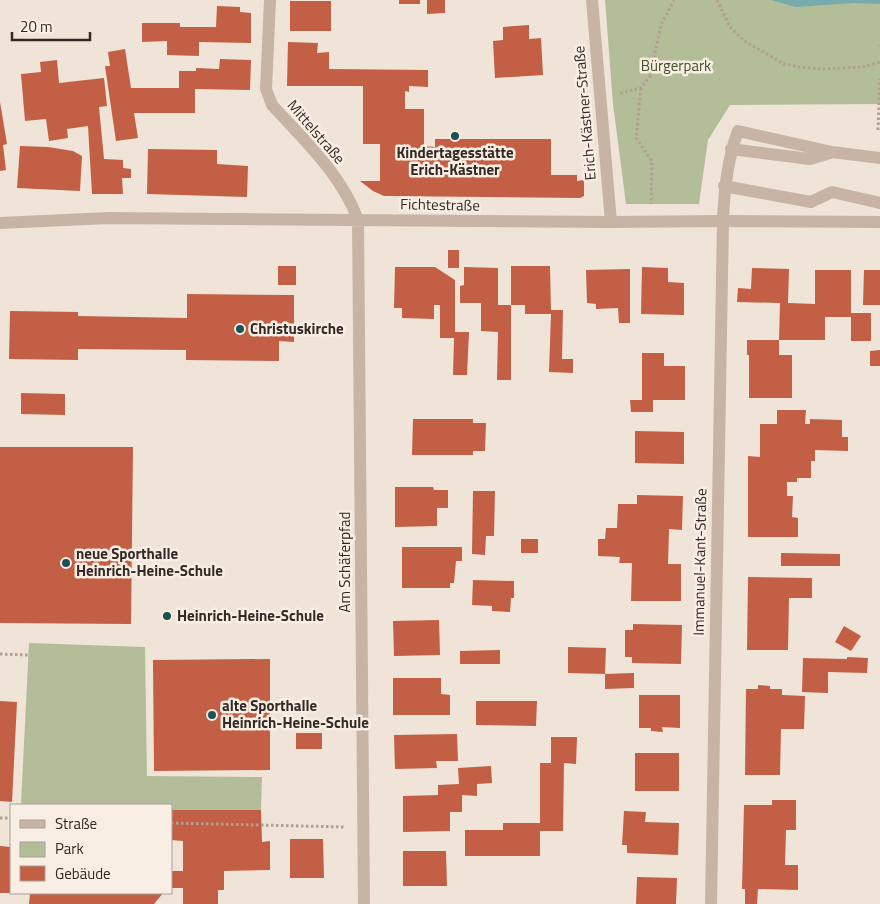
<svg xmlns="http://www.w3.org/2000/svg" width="880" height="904" viewBox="0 0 880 904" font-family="'Titillium Web',sans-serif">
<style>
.green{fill:#b3be99}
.water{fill:#78abac}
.building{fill:#c25f44}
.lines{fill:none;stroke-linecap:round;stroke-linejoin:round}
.path{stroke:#b39e8f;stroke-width:3;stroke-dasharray:2.5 2.5;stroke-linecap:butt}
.service{stroke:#c7b4a5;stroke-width:12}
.minor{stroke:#c7b4a5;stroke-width:12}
.poi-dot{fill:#1d5153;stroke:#f8eee4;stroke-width:2}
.labels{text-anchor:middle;stroke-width:5;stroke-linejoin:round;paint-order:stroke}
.park-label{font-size:15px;fill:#44512b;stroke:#f8eee4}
.street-label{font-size:15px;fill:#332a26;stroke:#f8eee4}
.poi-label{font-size:15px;font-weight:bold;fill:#332a26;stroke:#f8eee4;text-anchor:start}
</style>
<rect width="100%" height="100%" fill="#f0e4d8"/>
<path class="green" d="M605 0H880V104L730 105 708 140 699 204H626L613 104Z
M29 643 145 647 147 776 262 777 261 810H171V805L21 804Z"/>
<path class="water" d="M771 0H880V4L854 3 796 7Z"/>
<path class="building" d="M399 0H420V4H399Z
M427 0H445V13L427 14Z
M290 1H331V31H290Z
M217 6 240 7V12L251 13V43L199 42V56L167 55V41L142 42V23H180V27H216Z
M529 25V39L541 38 543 75 495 78 493 41 503 40V27Z
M288 42 318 43 317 53 329 52V69L428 70V87L409 86V92L405 91V109H424V146L435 147V139H551V175H577V181L584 180V196L580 198 390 196H384L373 191 360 181H380V144H363V86H287Z
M125 49 131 88H179V71H196V68L219 69 220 59 251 60 250 90 195 89V113H134L138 138 116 141 105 66H110L108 52Z
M57 60 59 83 104 78 107 106 99 107 104 159 123 160V168L131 169V178H122L123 194H92L88 126 67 129 68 138 49 141 46 119 25 121 21 74 41 72 40 62Z
M0 102 7 144 3 145 6 170 0 171Z
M20 146 48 147 73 151 82 156 80 191 17 188Z
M148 149 217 150V164L248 166 247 197 147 194Z
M448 250H459V268H448Z
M278 266H296V285H278Z
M511 266H550L551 310H563L562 359H573V373L549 372 551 314H525V305H511Z
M395 267H435L455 280V332H469L467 375H453L454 338H440V305H434V319L402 318V308H394Z
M464 267 498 268V305H511V380H497L498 332 481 331V303H460V286L464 285Z
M642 267 668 268V282L684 283V315L641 314Z
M752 268 789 269 788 303 815 304V270H851V313H871V341H851V317H825V340H779L780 303 737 302 738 288 751 289Z
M630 269V323H619L618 308 596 309V304L587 303 586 270Z
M864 270H880V305H863Z
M187 294 294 295V342L279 341V361L186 360V350L78 349V360L9 359 10 311 78 312V316L187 318Z
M747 340H779V355H792V398H749V355H747Z
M880 350V366H870V351Z
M642 353H664V366H685V400H653V412H631L630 400H642Z
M21 393 65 394V415L21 414Z
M777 410H806L805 424H810V419L842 420V437H848V451L815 450V461H811V478H797V482H787V496H793L792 517 798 518V537H748V456L760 457V424H777Z
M413 419H473V423H486L485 451H473V455H412Z
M635 431 684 432V464L635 463Z
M0 447H133L131 624 0 623Z
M395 487H433L434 490H448V508H437V526L395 527Z
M473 491H495L494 536H486L485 555 472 554Z
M637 495 683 496 682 530 669 529 668 564H681V601H631L632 563H619L620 557 598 556V539H605L606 528H617L618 504H637Z
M521 539H538V553H521Z
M402 547H462V561H456L454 583H450V588H402Z
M781 553 840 554V566H781Z
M748 577 812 578V598H789L788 650H747Z
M473 580 514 581V598H511L510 612 492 611V606L472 605Z
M439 620 440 655 394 656 393 621Z
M633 624 682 625 681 664 632 663V657H625V630H633Z
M844 626 861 636 851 651 835 642Z
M568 647 606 648 605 674 634 673V688L605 689V674L568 673Z
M500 650V664H460V651Z
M847 657 868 658 867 673 828 672V693L802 692 803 658 847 659Z
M270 659V770L154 771 153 660Z
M393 678H441V694L450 695V715H393Z
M758 685 770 686V689H782V695L805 696 804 729H781L780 775H745L746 689H758Z
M639 695H680V728L662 727 663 732 651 731V728H639Z
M0 701 17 702 12 802 0 801Z
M476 701H537L536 726 476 725Z
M296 733H322V749H296Z
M457 734 458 761H436L437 768 395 769 394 735Z
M551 737H577L576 764 564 763 563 831H540V856H465V830H503V823H540V763H551Z
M635 753H679V791H635Z
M491 766 492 783 477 784V796L462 795V812H450V831L403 832V796L438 795V785L459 784 458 768Z
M772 800H796V830H786L785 865H798V890L758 889 757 904H745V889H742L744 805H772Z
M171 810H261L262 842 270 841V870L224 871V890H218V904H183V888H171V871H183V841L171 840Z
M624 811 646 812 645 822 679 823 678 855 627 853V845H622Z
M290 839H323L324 878H290Z
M0 846 11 847V893H0Z
M403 851H446L447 886H403Z
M637 877 677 878 676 904H636Z
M30 893H163L154 904H29Z"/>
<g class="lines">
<path class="path" d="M717 0 730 27 746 42 784 64 799 67 822 69 863 67 880 62
M880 45V46
M641 88 636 138 652 161 651 204
M620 93 641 88 650 76 661 25 674 0
M878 130 880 79
M0 654 28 655
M0 818H11
M171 823 346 827"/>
<path class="service" d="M731 149 810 159 830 153
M724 186 811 202 832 192 880 203
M723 221C724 190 727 160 738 131L832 152 880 158"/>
<path class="minor" d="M270 0 266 89 272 105C304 140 342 175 358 220L364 904
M592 0 611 222
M0 223 109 218 611 222 723 221 880 222
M711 904 723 221"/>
</g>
<g class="poi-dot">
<circle cx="455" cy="136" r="5"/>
<circle cx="240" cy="329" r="5"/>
<circle cx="66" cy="563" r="5"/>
<circle cx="167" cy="616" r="5"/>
<circle cx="212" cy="715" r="5"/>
</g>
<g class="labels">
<g class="park-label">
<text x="676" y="71">Bürgerpark</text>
</g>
<g class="street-label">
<text transform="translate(585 113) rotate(-95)" y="5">Erich-Kästner-Straße</text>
<text transform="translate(316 132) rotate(49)" y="5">Mittelstraße</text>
<text transform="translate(440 205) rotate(1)" y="5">Fichtestraße</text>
<text transform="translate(345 562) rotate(-90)" y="5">Am Schäferpfad</text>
<text transform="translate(700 562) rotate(-89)" y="5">Immanuel-Kant-Straße</text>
</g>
<g class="poi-label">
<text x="455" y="158" text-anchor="middle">Kindertagesstätte<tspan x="455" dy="17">Erich-Kästner</tspan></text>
<text x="250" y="334">Christuskirche</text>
<text x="76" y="559">neue Sporthalle<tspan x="76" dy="17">Heinrich-Heine-Schule</tspan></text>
<text x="177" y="621">Heinrich-Heine-Schule</text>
<text x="222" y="711">alte Sporthalle<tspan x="222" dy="17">Heinrich-Heine-Schule</tspan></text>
</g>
</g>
<rect x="10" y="804" width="162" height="90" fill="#f8eee4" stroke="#a9a098"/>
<rect x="20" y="820" width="25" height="8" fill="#c7b4a5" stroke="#a9a098"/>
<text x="55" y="829" font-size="15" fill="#332a26">Straße</text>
<rect x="20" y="842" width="25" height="15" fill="#b3be99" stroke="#a9a098"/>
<text x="55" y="854" font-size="15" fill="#332a26">Park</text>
<rect x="20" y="866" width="25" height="15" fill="#c25f44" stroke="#a9a098"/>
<text x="55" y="879" font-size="15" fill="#332a26">Gebäude</text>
<path d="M12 32v8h78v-8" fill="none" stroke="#332a26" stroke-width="2.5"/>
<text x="20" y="32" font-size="15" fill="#332a26" stroke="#f8eee4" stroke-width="4" paint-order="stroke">20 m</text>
</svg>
